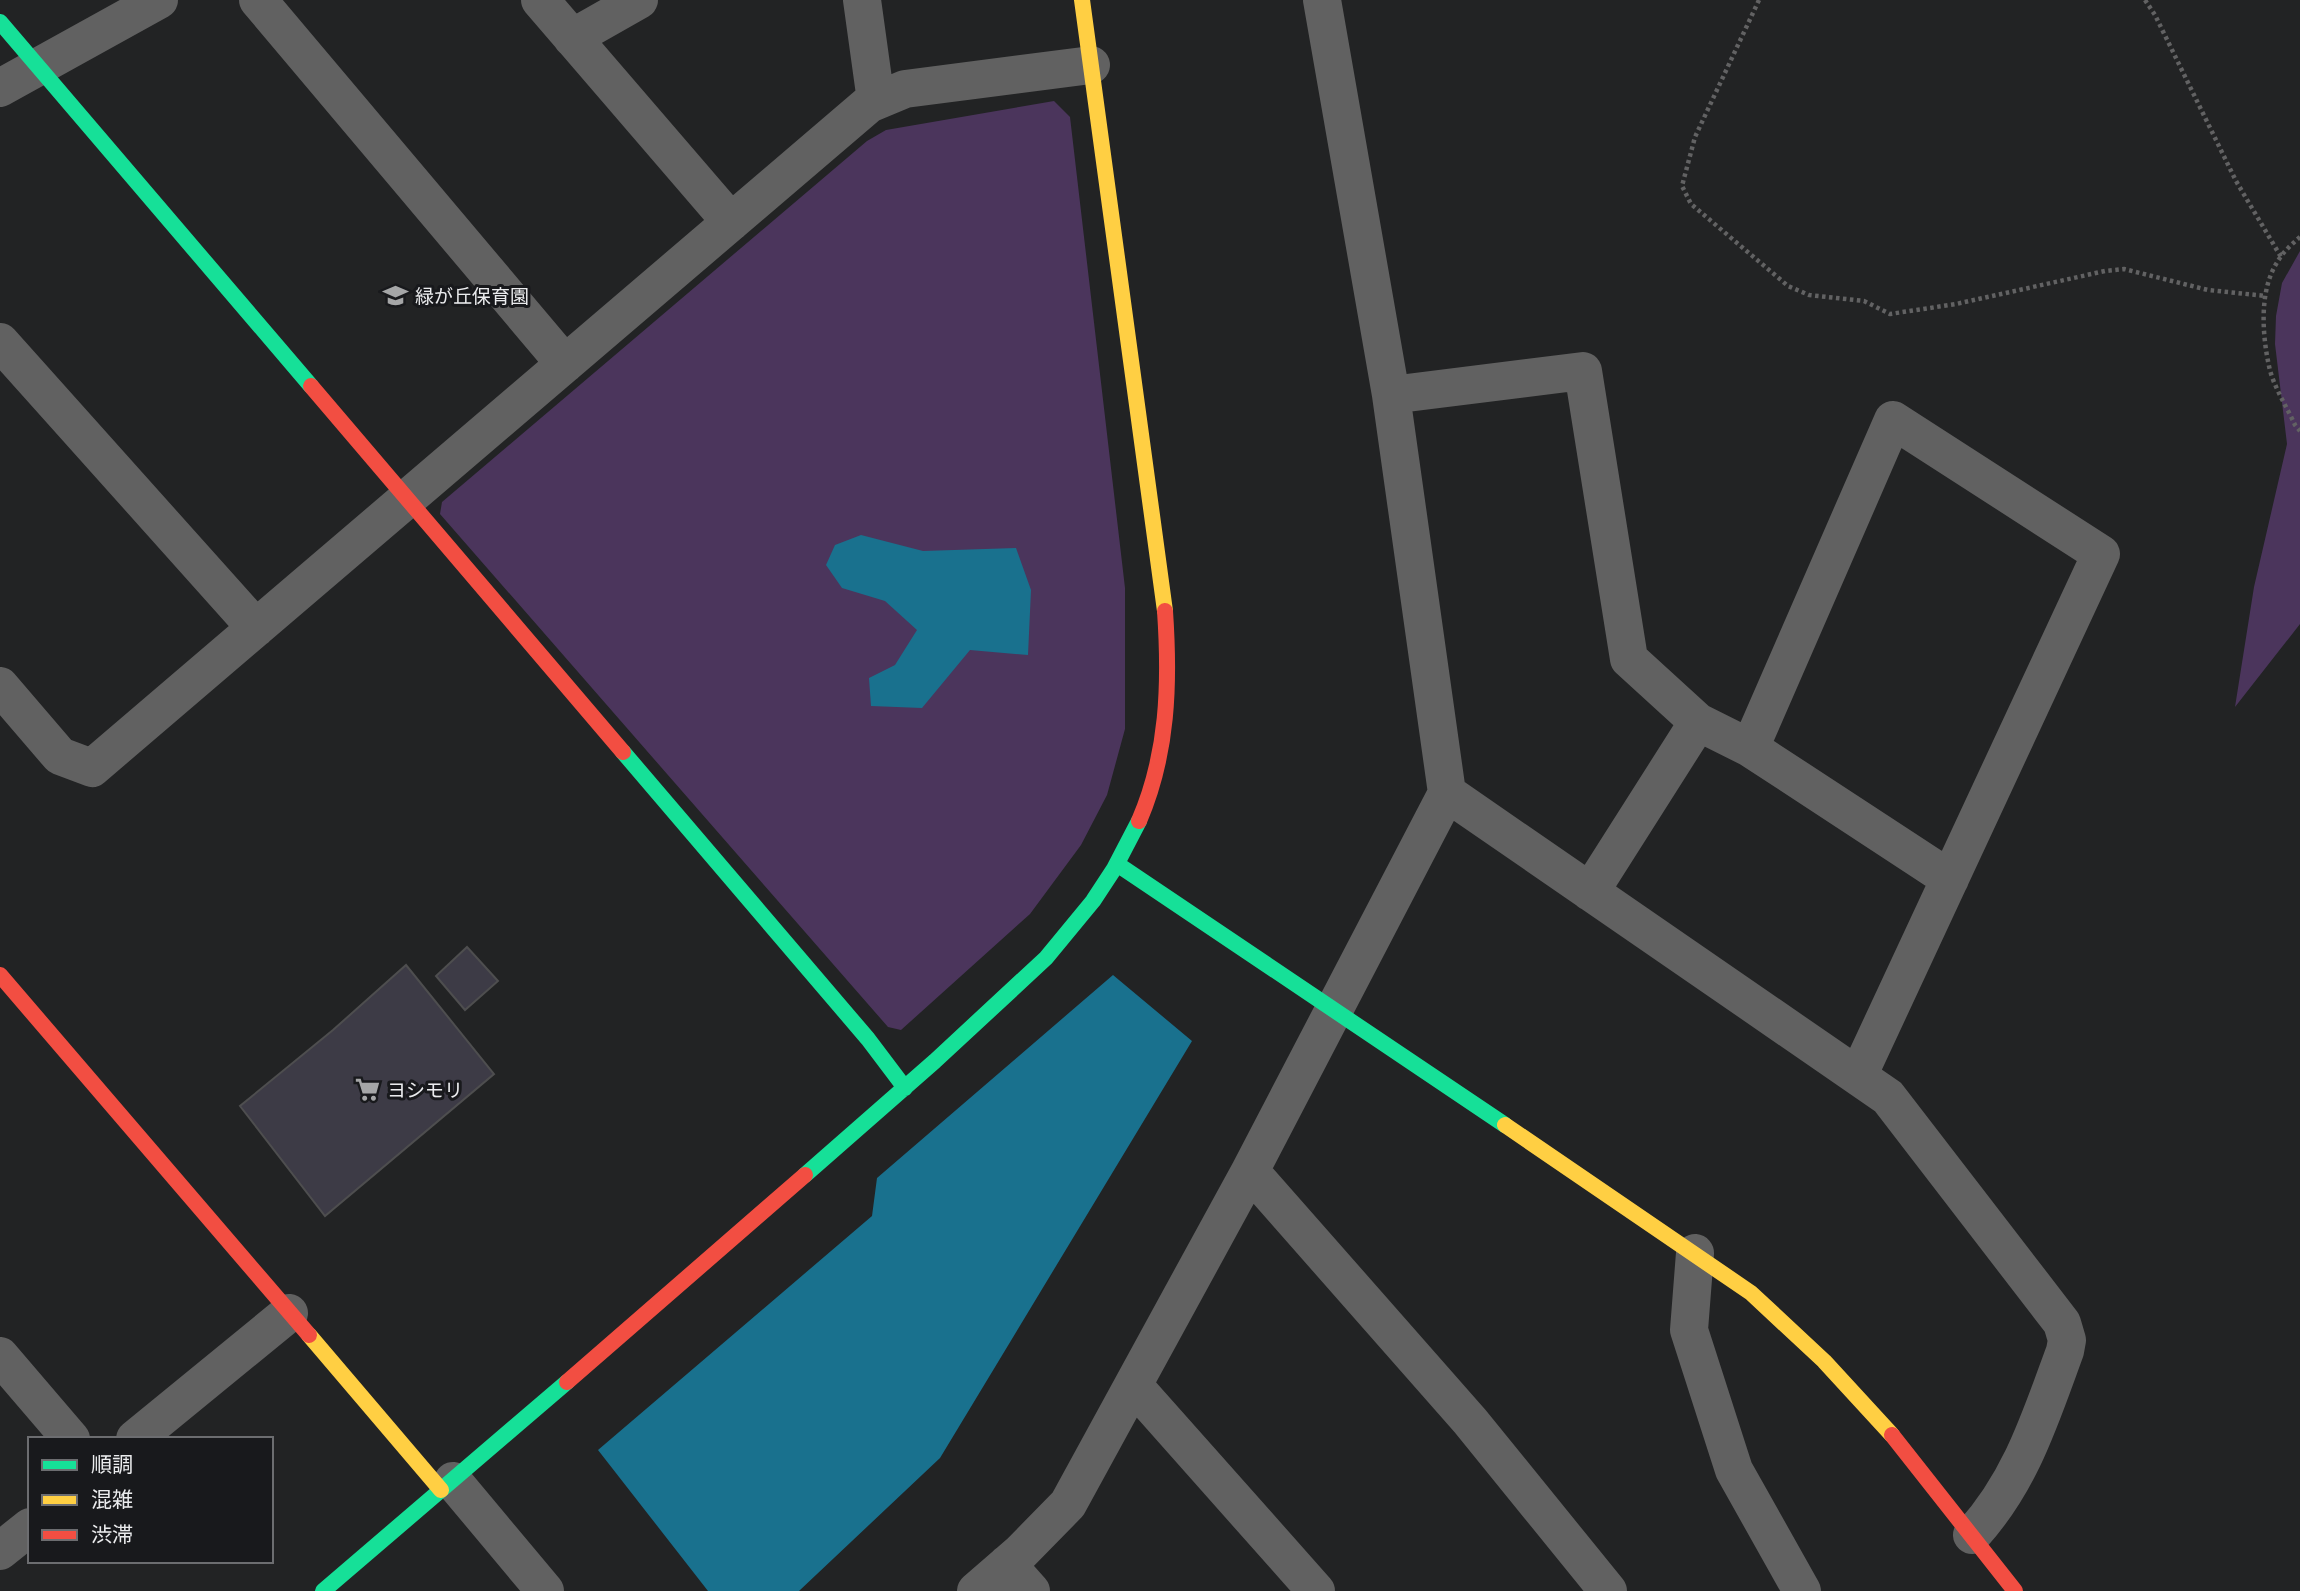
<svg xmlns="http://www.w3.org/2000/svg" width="2300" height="1591" viewBox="0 0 2300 1591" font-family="'Alegreya Sans','Noto Sans JP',sans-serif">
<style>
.green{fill:#4b355c}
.water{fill:#19718e}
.building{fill:#3d3b46;stroke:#4e4e4f;stroke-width:2}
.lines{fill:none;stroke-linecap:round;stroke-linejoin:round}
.path{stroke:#626263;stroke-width:4.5;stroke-dasharray:3.5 3.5;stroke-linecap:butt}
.street{stroke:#616161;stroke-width:38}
.fast{stroke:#16e098;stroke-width:16}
.slow{stroke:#ffcf43;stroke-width:16}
.jam{stroke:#f24e42;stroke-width:16}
.labels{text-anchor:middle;stroke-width:6;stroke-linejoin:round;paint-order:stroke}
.poi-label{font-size:19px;fill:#ebecee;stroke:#18191c;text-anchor:start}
</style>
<rect width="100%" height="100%" fill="#222324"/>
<path class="green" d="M1054 101 1070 117 1125 588V729L1107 795 1081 845 1030 914 901 1030 888 1027 440 514 442 502 867 141 886 130Z
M2300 251V624L2235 707 2254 587 2287 444 2275 344 2276 316 2282 283Z"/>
<path class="water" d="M861 535 923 551 1016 548 1031 590 1028 655 970 650 922 708 871 706 869 678 895 665 917 630 885 601 842 588 826 565 835 545Z
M1113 975 1192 1041 940 1458 799 1591H708L598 1450 872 1216 877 1178Z"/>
<path class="building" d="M467 947 498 981 465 1010 436 976Z
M406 965 494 1074 325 1216 240 1106 333 1030Z"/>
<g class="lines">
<path class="path" d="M1759 0 1695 137 1682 186 1691 204 1788 286 1809 295 1864 301 1890 314 1956 304 2105 271 2124 269 2208 290 2266 296
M2145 0 2155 15 2236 181 2281 257
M2300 237C2292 244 2283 252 2278 261 2259 289 2262 334 2269 366 2273 386 2287 407 2295 425L2300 431"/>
<path class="street" d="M258 0 565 364
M540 0 731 222
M862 0 876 101
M1322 0 1391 395 1447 793
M572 38 639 0
M0 88 159 0
M0 342 256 628
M1391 395 1583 371 1629 659 1698 722
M0 686 60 756 92 768 869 104 905 89 1091 65
M1750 748 1950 879
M1590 892 1698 722 1750 748 1893 420 2101 554 1858 1076
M1250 1171 1470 1421 1608 1591
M1695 1253 1689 1330 1734 1470 1802 1591
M0 1356 71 1439
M1134 1386 1316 1591
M135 1439 289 1313
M453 1481 545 1591
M0 1551 30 1527
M1007 1564 1031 1591
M976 1591 1021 1552 1068 1504 1250 1171 1447 793 1888 1097 2062 1323 2067 1340 2065 1351C2040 1419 2021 1481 1972 1535"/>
<path class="fast" d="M0 22 311 386
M623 752 868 1039 905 1088
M1117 864 1505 1125
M805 1175 935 1061 1046 958 1093 901 1114 869 1139 821
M323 1591 567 1382"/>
<path class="slow" d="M1082 0 1165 611
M1505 1125 1751 1293 1824 1361 1892 1435
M309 1335 441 1490"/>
<path class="jam" d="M311 386 623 752
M1139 821C1168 754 1170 684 1165 611
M0 975 309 1335
M567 1382 805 1175
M1892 1435 2015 1591"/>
</g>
<defs>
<symbol id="school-bare" viewBox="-9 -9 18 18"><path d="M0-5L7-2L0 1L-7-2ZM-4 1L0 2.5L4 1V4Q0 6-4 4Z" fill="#a5a6a7" stroke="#18191c" stroke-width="2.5" paint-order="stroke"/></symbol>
<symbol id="supermarket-bare" viewBox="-9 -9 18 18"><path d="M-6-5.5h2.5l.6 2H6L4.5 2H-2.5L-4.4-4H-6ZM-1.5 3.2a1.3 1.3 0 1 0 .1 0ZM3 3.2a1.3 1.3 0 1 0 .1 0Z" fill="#a5a6a7" stroke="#18191c" stroke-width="2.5" paint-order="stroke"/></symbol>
</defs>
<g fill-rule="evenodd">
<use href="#school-bare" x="378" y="278" width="35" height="35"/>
<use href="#supermarket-bare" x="350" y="1072" width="35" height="35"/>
</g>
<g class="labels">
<g class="poi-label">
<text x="415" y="303">緑が丘保育園</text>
<text x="387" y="1097">ヨシモリ</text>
</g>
</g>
<rect x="28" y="1437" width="245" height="126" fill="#18191c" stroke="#6c6d70" stroke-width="2"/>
<rect x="42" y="1460" width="35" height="10" fill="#16e098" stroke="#6c6d70" stroke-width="2"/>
<text x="91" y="1472" font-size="21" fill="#ebecee">順調</text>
<rect x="42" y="1495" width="35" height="10" fill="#ffcf43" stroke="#6c6d70" stroke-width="2"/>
<text x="91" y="1507" font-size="21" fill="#ebecee">混雑</text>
<rect x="42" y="1530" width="35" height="10" fill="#f24e42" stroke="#6c6d70" stroke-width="2"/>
<text x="91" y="1542" font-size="21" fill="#ebecee">渋滞</text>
</svg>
